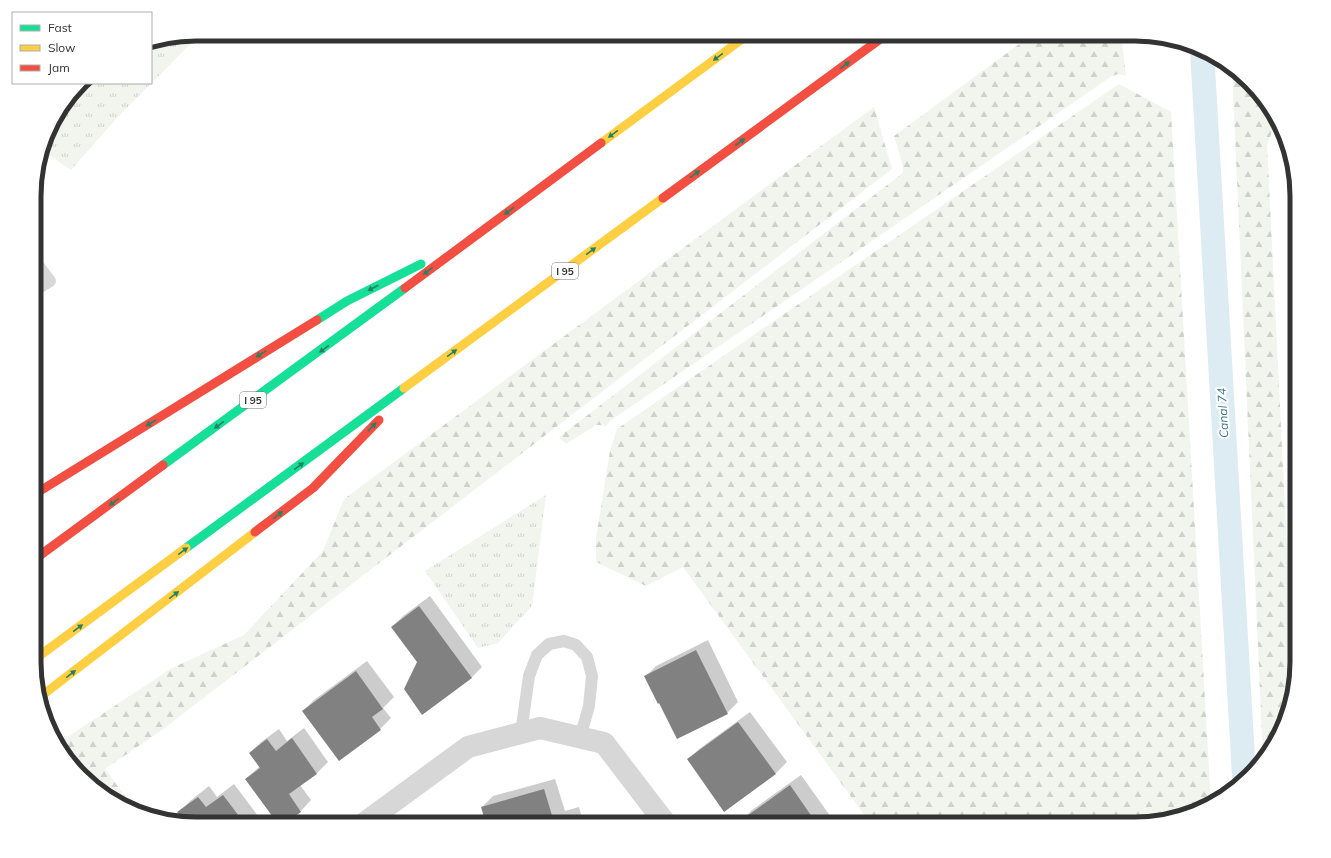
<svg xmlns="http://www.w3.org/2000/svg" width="1331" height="858" viewBox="0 0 1331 858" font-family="Mulish,sans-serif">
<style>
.grass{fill:url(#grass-tufts)}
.forest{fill:url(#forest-firs)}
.shadow{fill:#0003}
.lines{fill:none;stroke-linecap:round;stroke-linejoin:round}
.canal{stroke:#ddebf3;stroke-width:24}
.building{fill:#818181}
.lane{stroke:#d7d7d7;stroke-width:12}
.street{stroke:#d7d7d7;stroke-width:22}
.fast{stroke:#16e098;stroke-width:9}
.slow{stroke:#ffcf43;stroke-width:9}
.jam{stroke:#f24e42;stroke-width:9}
.oneway{fill:#268160}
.labels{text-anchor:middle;stroke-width:4;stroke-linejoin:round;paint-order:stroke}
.shield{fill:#fff;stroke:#707070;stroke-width:1}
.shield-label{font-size:10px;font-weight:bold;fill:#333}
.water-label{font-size:12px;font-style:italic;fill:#3f7597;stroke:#fff}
.rim{fill:none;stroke:#333;stroke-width:5}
</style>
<defs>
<pattern id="grass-tufts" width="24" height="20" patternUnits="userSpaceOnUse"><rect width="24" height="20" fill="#f1f5ed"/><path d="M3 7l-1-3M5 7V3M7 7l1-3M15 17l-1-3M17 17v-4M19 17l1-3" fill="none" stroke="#cfd2cc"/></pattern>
<pattern id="forest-firs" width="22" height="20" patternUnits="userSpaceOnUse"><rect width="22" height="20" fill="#f1f5ed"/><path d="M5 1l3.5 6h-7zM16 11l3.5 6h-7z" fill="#cfd2cc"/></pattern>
</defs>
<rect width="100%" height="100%" fill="#fff"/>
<path class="grass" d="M196 34H200L116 119 71 170 43 151 51 124 82 83H151V43Z
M546 495 532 606 498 643 478 648 425 571Z"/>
<path class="forest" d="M1033 34H1121L1126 76 1118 74 1112 76 610 421 606 426 600 425H596L566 444 559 437 899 176 903 172V166L894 136Z
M1232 69 1275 115 1277 119 1267 145 1294 688 1288 714 1270 752 1263 758Z
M1119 84 1171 112 1211 804 1145 824H871L683 567 646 586 596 562V538L610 451 617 429Z
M874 107 892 169 162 730 105 769 136 811 106 797 57 744 172 668 244 635 323 551 344 499Z"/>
<path class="shadow" d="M430 596 482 667 471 678 392 627 403 616Z
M708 640 738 702 727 713 645 677 656 666Z
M367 661 394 697 383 708 391 718 380 729 303 711 314 700Z
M750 712 787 762 776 773 725 810 688 760 699 749Z
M304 728 328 762 317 773 300 785 311 800 301 811 282 824 246 779 260 766 250 753 261 742 279 729 287 741Z
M801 775 836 824H743L741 821 752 810Z
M555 779 565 811 579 807 583 822 581 824H487L482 807 493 796Z
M234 784 264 824H196L184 822 185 821 179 812 190 801 209 786 217 797Z
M462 815 468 824H455V822L448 824Z"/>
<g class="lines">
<path class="canal" d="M1202 50 1244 776"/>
</g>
<path class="building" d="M419 606 472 678 422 715 404 689 417 662 391 627Z
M696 650 728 714 677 739 659 703 658 704 644 676Z
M356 671 383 709 372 717 381 730 339 761 302 711Z
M738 722 776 774 724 812 687 759Z
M292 738 317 774 289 794 301 812 284 824H278L245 779 260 768 249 753 267 739 276 751Z
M790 785 817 824H742L740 821Z
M544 789 554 822 568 818 570 824H486L481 807Z
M223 795 245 824H196L185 822 177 812 198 797 206 807Z"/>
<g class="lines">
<path class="lane" d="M35 261 50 281 35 290
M521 733 529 676 537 655 549 644 564 641 576 645 587 657 592 676 589 706 580 738"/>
<path class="street" d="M363 824 468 747 540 728 604 743 666 824"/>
<path class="fast" d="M317 320 347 301 421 264
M163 465 405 288
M186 548 404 388"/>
<path class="slow" d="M601 143 749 34
M404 388 663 198
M35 659 186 548
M40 697 255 532"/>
<path class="jam" d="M663 198 887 34
M405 288 601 143
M35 494 317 320
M255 532 313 488 379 420
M35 559 163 465"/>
</g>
<defs><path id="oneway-solid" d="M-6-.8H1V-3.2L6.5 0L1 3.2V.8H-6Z"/></defs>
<g class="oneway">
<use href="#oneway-solid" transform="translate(718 57) rotate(144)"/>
<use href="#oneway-solid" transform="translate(845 65) rotate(-36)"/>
<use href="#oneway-solid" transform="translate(613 134) rotate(144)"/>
<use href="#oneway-solid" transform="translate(740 142) rotate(-36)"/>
<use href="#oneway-solid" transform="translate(695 174) rotate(-36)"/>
<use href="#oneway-solid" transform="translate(509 211) rotate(144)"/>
<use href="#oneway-solid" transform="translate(591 251) rotate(-36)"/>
<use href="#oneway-solid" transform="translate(428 271) rotate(143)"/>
<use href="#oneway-solid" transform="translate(373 288) rotate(153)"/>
<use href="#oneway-solid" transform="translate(324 349) rotate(144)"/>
<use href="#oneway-solid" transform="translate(452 353) rotate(-36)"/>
<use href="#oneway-solid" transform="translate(261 354) rotate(148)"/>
<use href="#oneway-solid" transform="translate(151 423) rotate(148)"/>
<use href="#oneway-solid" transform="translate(219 425) rotate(144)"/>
<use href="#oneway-solid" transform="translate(372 427) rotate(-46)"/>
<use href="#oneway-solid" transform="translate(299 466) rotate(-36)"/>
<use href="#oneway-solid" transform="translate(114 502) rotate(144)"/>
<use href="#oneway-solid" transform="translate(278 515) rotate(-37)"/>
<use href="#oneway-solid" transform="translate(183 551) rotate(-36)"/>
<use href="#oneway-solid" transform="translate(174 595) rotate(-37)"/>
<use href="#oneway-solid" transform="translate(78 628) rotate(-36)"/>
<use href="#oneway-solid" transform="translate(71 674) rotate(-37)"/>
</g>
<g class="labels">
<g class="shield">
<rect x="552" y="263" width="26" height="16" rx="3"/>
<rect x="240" y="392" width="26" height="16" rx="3"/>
</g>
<g class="shield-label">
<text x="565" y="275">I 95</text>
<text x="253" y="404">I 95</text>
</g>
<g class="water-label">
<text transform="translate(1223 413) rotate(-93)" y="4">Canal 74</text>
</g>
</g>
<path d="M0 0H1331V858H0ZM196 41H1135A155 155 0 0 1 1290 196V662A155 155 0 0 1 1135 817H196A155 155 0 0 1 41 662V196A155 155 0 0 1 196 41Z" fill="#fff" fill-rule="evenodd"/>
<path class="rim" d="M196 41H1135A155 155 0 0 1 1290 196V662A155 155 0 0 1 1135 817H196A155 155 0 0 1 41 662V196A155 155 0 0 1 196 41Z"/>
<rect x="12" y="12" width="140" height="72" fill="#ffffff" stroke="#adadad"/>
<rect x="20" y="25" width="20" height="6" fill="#16e098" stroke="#adadad"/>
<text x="48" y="32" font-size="12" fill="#333333">Fast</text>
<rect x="20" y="45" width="20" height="6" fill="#ffcf43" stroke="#adadad"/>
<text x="48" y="52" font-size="12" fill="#333333">Slow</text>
<rect x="20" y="65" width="20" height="6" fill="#f24e42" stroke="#adadad"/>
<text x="48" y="72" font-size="12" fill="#333333">Jam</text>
</svg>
